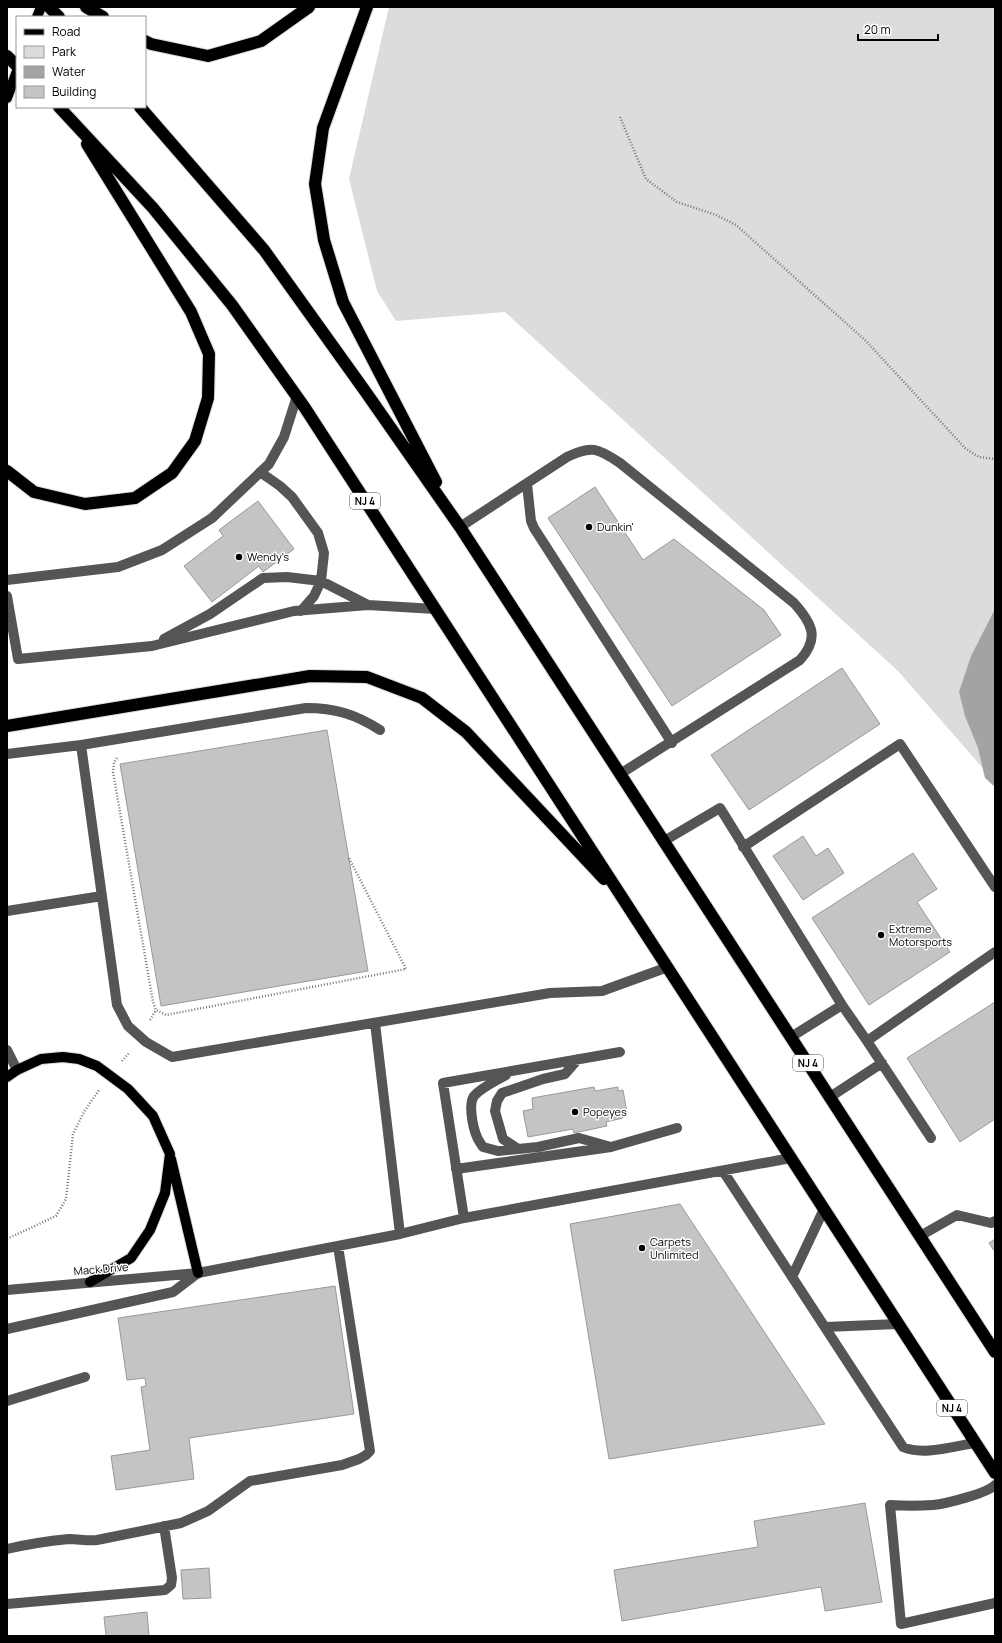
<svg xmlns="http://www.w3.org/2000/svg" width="1002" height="1643" viewBox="0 0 1002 1643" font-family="Manrope,sans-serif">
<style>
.green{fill:#dcdcdc}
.water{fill:#a3a3a3}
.building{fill:#c4c4c4;stroke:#999}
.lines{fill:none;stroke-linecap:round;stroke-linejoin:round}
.major-casing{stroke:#dbdbdb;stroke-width:12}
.highway-casing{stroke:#dbdbdb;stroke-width:14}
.path{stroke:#777;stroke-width:2.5;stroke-dasharray:1 2;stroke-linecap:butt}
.minor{stroke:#555;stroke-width:10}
.major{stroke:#000;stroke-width:10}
.highway{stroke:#000;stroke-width:12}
.poi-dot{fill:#000;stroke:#fff;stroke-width:1.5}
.labels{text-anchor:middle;stroke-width:3;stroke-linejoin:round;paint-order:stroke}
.shield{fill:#fff;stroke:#4c4c4c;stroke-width:1}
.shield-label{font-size:10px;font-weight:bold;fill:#000}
.poi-label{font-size:11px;fill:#000;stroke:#fff;text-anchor:start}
.street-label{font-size:11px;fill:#000;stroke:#fff}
</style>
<rect width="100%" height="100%" fill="#fff"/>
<path class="green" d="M389 7H995V782L898 671 505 312 396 321 377 291 349 179Z"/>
<path class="water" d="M995 609V787L985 778 978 748 965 716 959 692 971 656Z"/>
<path class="building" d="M595 487 643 560 674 539 764 610 781 635 672 706 548 518Z
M258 501 294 549 263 572 259 566 212 602 184 566 223 536 219 530Z
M842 668 880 724 749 810 711 755Z
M327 730 368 971 161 1006 120 764Z
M803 836 816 856 828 848 844 873 803 900 773 856Z
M913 853 937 889 917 902 950 952 869 1005 812 918Z
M995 1002V1119L960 1142 907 1058Z
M594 1087 595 1091 618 1087V1091L623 1090 627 1113 622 1115 623 1118 606 1122 607 1126 574 1133 573 1129 528 1137 523 1111 533 1109 532 1098Z
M680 1204 825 1424 609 1459 570 1224Z
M995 1239V1252L989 1243Z
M335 1286 354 1414 189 1438 194 1479 116 1490 111 1456 150 1450 141 1387 146 1386 145 1378 127 1380 118 1318Z
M865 1503 882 1602 825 1611 821 1587 622 1621 614 1570 758 1547 754 1521Z
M209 1568 211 1598 183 1599 181 1570Z
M147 1612 149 1636H106L104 1617Z"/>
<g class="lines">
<defs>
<path id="major" d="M37 17 41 7
M7 98 17 71
M7 1077 17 1070 41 1059 63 1057 79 1059 97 1066 128 1089 153 1116 170 1154 165 1193 150 1230 131 1258 90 1282
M171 1159 198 1273"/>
<path id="highway" d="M49 7 59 17
M86 7 103 17
M367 7 323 128 315 184 324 240 343 302 436 482
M145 41 151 44 208 56 261 41 309 7
M7 56 17 66
M59 107 153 208 232 305 305 408 995 1473
M140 107 264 250 365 391 460 527 995 1352
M7 471 34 492 85 504 135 498 172 473 195 441 208 398 209 354 191 312 87 144
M7 726 310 676 367 677 422 698 466 732 604 879"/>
</defs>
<use href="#major" class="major-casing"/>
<use href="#highway" class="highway-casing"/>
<path class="path" d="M620 117 646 179 677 202 716 215 736 225 866 341 965 448 979 457 995 459
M117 758 114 762 113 772 153 1002 156 1010 166 1015 406 969 349 858
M150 1020 156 1010
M122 1061 129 1053
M7 1239 56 1216 66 1199 73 1134 84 1112 99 1090"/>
<path class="minor" d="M260 472 280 486 292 497 318 533 324 553 321 581 314 596 301 611
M527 484 531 521 534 528 672 743
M460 527 567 457C591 445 598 448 620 463L794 603C812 623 820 638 800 660L620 774
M7 580 118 567 162 550 212 518 269 464 284 437 297 396
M7 596 18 659 152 646 294 611 368 605 435 609
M164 639 210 614 263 578 287 577 321 581 368 605
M380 730C355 714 335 708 306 708L81 745 117 1005 128 1026 146 1042 172 1057 550 993 602 991 668 967
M7 754 81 745
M664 841 720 808 842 1005 867 1041 995 952
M743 847 900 744 995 887
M7 911 102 896
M375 1023 400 1234
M791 1037 842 1005
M867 1041 931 1138
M7 1050 17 1070
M578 1059 565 1074 543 1079 502 1093 497 1101 495 1111 503 1139 518 1149 538 1147 579 1138 611 1147
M506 1075C496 1081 482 1087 474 1096 468 1104 473 1128 477 1137 478 1140 481 1144 483 1147L498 1151 518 1149
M830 1097 882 1063
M456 1169 611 1147 677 1128
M723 1171 903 1447C923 1456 954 1446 975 1443
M464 1218 443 1083 620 1052
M920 1236 957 1215 991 1223 995 1221
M792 1277 824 1209
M7 1290 198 1273 400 1234 464 1218 791 1158
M825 1327 898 1324
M7 1329 173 1292 198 1273
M7 1401 85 1377
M995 1485C988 1493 945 1504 933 1505 919 1506 904 1506 890 1505L901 1624 995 1603
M7 1549C28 1544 48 1541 69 1539 79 1539 87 1541 97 1540L181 1523 208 1511 250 1481 342 1465 359 1459 366 1455 370 1451 338 1246
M7 1604 165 1590 171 1585 172 1578 164 1526"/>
<use href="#major" class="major"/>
<use href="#highway" class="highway"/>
</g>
<g class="poi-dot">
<circle cx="589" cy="527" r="4"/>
<circle cx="239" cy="557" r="4"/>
<circle cx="881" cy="935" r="4"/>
<circle cx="575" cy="1112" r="4"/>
<circle cx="642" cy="1248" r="4"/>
</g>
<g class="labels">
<g class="shield">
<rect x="350" y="493" width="30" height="16" rx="3"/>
<rect x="793" y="1055" width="30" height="16" rx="3"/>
<rect x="937" y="1400" width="30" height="16" rx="3"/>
</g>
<g class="shield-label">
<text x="365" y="505">NJ 4</text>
<text x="808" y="1067">NJ 4</text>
<text x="952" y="1412">NJ 4</text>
</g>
<g class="poi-label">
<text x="597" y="531">Dunkin'</text>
<text x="247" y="561">Wendy's</text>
<text x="889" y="933">Extreme<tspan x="889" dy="13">Motorsports</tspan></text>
<text x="583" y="1116">Popeyes</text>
<text x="650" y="1246">Carpets<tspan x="650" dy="13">Unlimited</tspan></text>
</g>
<g class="street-label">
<text transform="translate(101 1269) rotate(-5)" y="4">Mack Drive</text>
</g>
</g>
<rect width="1002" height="1643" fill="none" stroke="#000000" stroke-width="16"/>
<rect x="16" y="16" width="130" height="92" fill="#ffffff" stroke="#999999"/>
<rect x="24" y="29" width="20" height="6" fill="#000000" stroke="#999999"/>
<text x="52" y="36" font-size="12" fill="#000000">Road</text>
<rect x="24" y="46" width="20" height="12" fill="#dcdcdc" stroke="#999999"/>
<text x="52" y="56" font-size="12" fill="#000000">Park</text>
<rect x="24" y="66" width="20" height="12" fill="#a3a3a3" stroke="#999999"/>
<text x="52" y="76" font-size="12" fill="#000000">Water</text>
<rect x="24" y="86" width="20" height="12" fill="#c4c4c4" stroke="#999999"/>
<text x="52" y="96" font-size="12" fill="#000000">Building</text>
<path d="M858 34v6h80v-6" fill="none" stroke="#000000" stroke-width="2"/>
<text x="864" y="34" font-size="12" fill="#000000" stroke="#ffffff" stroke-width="3" paint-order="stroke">20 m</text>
</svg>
